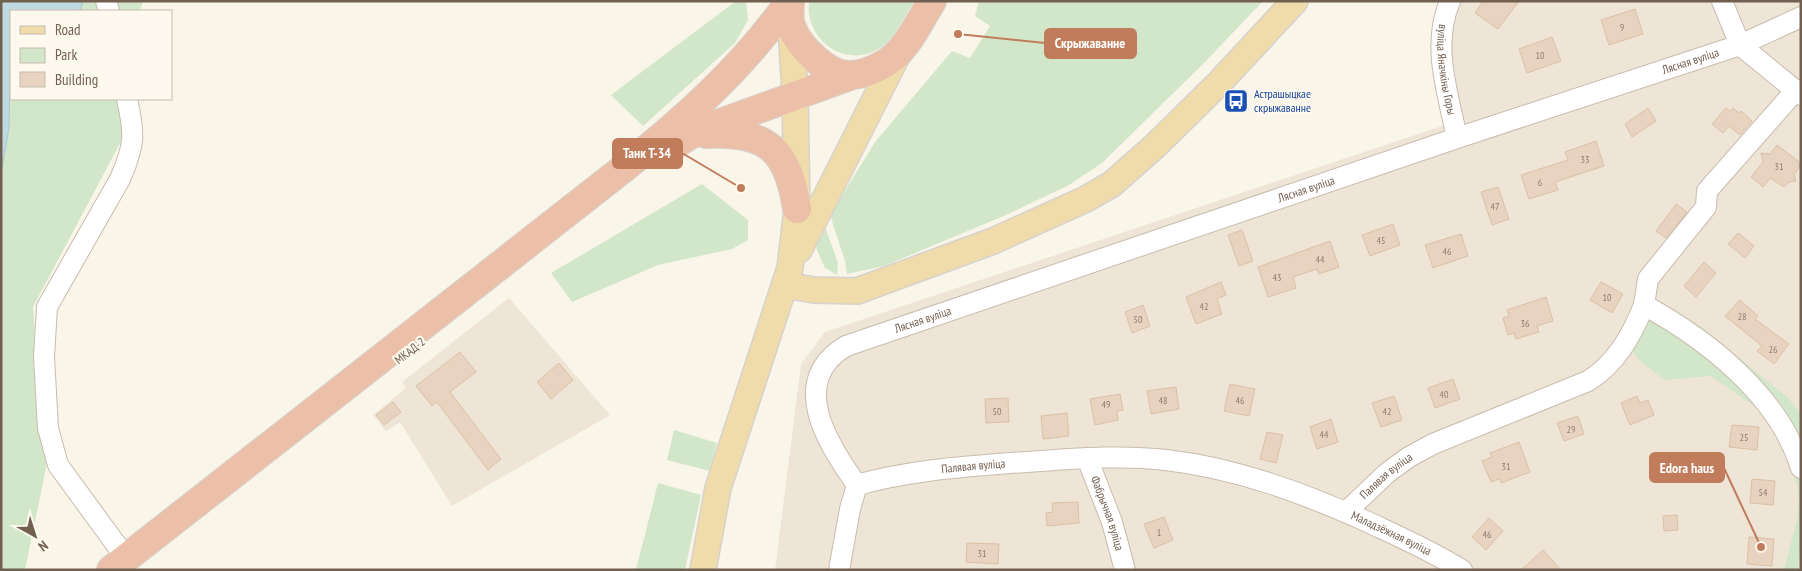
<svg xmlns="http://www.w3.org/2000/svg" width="1802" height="571" viewBox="0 0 1802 571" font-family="'PT Sans Narrow',sans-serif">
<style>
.residential{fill:#eee5d6}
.green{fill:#d2e6c9}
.water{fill:#c0dae1;stroke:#a8c8d2}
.building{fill:#e7d3bf;stroke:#dcc0a7}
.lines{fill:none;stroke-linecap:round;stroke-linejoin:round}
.minor-casing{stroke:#c8bcae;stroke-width:22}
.major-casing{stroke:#d7d2ce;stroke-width:28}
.highway-casing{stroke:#d7d2ce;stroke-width:30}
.minor{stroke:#fff;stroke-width:20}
.major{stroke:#f0dcaa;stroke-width:25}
.highway{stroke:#ecc0a8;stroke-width:28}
.labels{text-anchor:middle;stroke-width:4.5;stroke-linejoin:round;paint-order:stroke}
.number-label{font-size:10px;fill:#8e7c6c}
.street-label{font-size:12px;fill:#715f50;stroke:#fdf9ef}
.transit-label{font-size:12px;fill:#164399;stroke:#fdf9ef;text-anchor:start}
.leader{fill:none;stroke:#c07c5b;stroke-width:2}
.callout-dot{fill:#c07c5b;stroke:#fdf9ef;stroke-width:2}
.callout{fill:#c07c5b;stroke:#c07c5b;stroke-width:2}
.callout-label{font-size:14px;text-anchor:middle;font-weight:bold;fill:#fff}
</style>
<rect width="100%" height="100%" fill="#faf5e9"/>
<path class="residential" d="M1443 1H1801V570H775L801 364 825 332 1445 125Z
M509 298 610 415 452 506 400 422 386 431 373 415 406 388 402 382Z"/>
<path class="green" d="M1 1H143L140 11H11V99H120L126 132 33 307 40 414 47 463 25 570H1Z
M736 1H746L748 20 735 43 643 126 611 95Z
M809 1H914C905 16 895 38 880 48 846 70 804 40 809 1Z
M979 1H1263L1205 62 1102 163 1069 185 1006 215 884 266 847 274 845 261 830 215 875 142 952 51 970 58 990 26 975 16Z
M702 184 748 220V240L732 249 658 265 572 302 551 273Z
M824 224 838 263 837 275 825 268 816 248Z
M1669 311 1700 326 1788 398 1801 414V448Z
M1648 318 1653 319C1707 353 1781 405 1798 471 1802 487 1801 504 1801 520 1801 537 1801 553 1797 570H1784L1797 520 1799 500 1798 488 1775 424 1761 411 1711 376 1664 380 1639 360 1632 350C1633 337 1637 324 1648 318Z
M674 430 717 443 710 471 667 460Z
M658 483 701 495 685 570H636Z"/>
<path class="water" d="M1 1H83L80 11H11L9 128 1 173Z"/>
<path class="building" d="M1483 1H1519L1498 29 1475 13Z
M1635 9 1643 34 1609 45 1601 20Z
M1552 37 1561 61 1527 73 1519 49Z
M1648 108 1656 121 1632 137 1625 124Z
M1726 108 1730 111 1733 108 1739 113 1741 111 1752 121 1740 135 1729 126 1723 133 1712 124Z
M1596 141 1604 166 1555 182 1558 190 1529 199 1521 175 1568 160 1565 152Z
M1777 145 1798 161 1800 167 1794 174 1796 181 1789 182 1784 187 1770 178 1763 187 1751 177 1763 162 1761 153 1770 154Z
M1498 187 1509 219 1492 225 1481 192Z
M1676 204 1687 212 1666 238 1656 231Z
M1393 224 1400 245 1370 256 1362 235Z
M1242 230 1253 261 1239 266 1228 235Z
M1738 233 1754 246 1745 258 1728 244Z
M1461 234 1468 256 1433 268 1425 245Z
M1330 241 1339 267 1319 274 1317 269 1293 277 1296 288 1268 297 1258 267Z
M1704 262 1716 273 1696 297 1684 286Z
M1221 282 1226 295 1217 299 1222 314 1196 324 1186 297Z
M1601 282 1623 294 1612 313 1590 300Z
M1546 297 1553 321 1537 326 1539 332 1516 339 1514 333 1508 335 1503 318 1509 316 1507 310Z
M1740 300 1758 316 1755 319 1789 344 1774 364 1757 351 1762 346 1725 316Z
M1143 305 1150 326 1132 333 1125 312Z
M460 352 476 372 450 392 501 459 488 470 437 402 432 406 416 386Z
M559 363 573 380 551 399 537 382Z
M1453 379 1460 399 1435 408 1428 388Z
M1230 384 1255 389 1249 416 1224 411Z
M1176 387 1179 409 1151 414 1147 391Z
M1120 394 1123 410 1117 411 1118 420 1095 425 1090 399Z
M1394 396 1402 420 1381 427 1372 403Z
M1637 396 1640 403 1648 400 1654 415 1630 425 1621 403Z
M1008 398 1009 422 986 423 985 399Z
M393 402 401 412 384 425 376 415Z
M1067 413 1069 436 1043 439 1041 416Z
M1578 416 1584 434 1564 441 1557 423Z
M1331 419 1338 442 1317 449 1310 427Z
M1732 425 1759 427 1757 450 1729 447Z
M1267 432 1283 435 1276 463 1260 459Z
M1519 442 1530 472 1501 483 1500 479 1491 482 1482 461 1492 457 1490 453Z
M1752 479 1775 481 1773 505 1750 503Z
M1078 502 1079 523 1047 526 1046 513 1053 512 1052 503Z
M1677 515 1678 530 1664 531 1663 516Z
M1164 517 1173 540 1154 548 1144 524Z
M1489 518 1503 531 1486 550 1472 537Z
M1749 537 1774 539 1772 566 1747 564Z
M967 543 999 544 998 564 966 562Z
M1543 550 1561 570H1521Z"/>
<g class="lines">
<defs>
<g id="minor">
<path d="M106 1 109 11"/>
<path id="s1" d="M1450 1C1431 46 1448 93 1457 138"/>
<path d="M1722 1 1740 45 1801 17"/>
<path d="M1644 305 1648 279 1706 207 1707 191 1796 90"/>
<path id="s2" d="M1087 458 1112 522 1125 570"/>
<path id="s3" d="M857 485C907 471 958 467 1010 463 1062 460 1114 454 1166 460 1236 468 1303 493 1368 522 1400 537 1432 551 1462 570"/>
<path id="s4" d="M1346 512 1387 473 1409 457 1433 444 1588 381C1616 364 1632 335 1644 305 1708 340 1779 396 1801 468"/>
<path d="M126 558 58 465 48 428 44 357 47 307 120 179C135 145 135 134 127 99"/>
<path id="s5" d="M839 570 850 509 857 485C828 445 787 381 846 346L1457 138 1740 45 1801 95"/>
</g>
<path id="major" d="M799 250 899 52
M785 285 814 290 857 291 993 241 1086 199 1112 184 1155 146 1218 84 1295 1
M703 570 718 488 790 268 797 209 795 94 791 27"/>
<path id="highway" d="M790 1C790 10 788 20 792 28 799 47 829 77 851 75 861 75 875 69 884 64 906 52 919 22 932 1
M706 134C767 131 788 149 797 209
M668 149 690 135 709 127 850 76
M111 570 624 168C688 116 741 69 790 1"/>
</defs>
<use href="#minor" class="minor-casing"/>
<use href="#major" class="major-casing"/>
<use href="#highway" class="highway-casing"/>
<use href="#minor" class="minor"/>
<use href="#major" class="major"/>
<use href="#highway" class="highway"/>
</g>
<defs>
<symbol id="bus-square" viewBox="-11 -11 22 22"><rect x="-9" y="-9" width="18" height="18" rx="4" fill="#1a4fb4" stroke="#fdf9ef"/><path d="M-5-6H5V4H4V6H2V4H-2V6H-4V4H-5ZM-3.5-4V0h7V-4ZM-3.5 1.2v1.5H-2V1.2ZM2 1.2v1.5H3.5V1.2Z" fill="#fff"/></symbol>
</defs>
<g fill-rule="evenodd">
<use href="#bus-square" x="1222" y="87" width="28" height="28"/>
</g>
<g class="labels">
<g class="number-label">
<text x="1622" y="31">9</text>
<text x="1540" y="59">10</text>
<text x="1585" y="163">33</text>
<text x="1779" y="170">31</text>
<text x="1540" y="186">6</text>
<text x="1495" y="210">47</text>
<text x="1381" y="244">45</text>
<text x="1447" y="255">46</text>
<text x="1320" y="263">44</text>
<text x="1277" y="281">43</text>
<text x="1607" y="301">10</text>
<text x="1204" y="310">42</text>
<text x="1742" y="320">28</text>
<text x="1138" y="323">50</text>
<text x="1525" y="327">36</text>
<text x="1773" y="353">26</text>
<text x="1444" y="398">40</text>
<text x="1163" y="404">48</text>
<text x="1240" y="404">46</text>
<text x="1106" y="408">49</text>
<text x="997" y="415">50</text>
<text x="1387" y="415">42</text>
<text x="1571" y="433">29</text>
<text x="1324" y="438">44</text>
<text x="1744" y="441">25</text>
<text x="1506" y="470">31</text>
<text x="1763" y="496">54</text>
<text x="1159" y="536">1</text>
<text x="1487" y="538">46</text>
<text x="982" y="557">31</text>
</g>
<g class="street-label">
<text dy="4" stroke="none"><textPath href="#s5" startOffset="1139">Лясная вуліца</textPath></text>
<text dy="4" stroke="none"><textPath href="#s1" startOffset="70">вуліца Яначкіны Горы</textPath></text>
<text dy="4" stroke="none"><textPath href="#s5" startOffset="734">Лясная вуліца</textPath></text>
<text dy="4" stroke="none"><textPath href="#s5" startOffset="329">Лясная вуліца</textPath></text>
<text transform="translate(410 351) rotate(-38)" y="4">МКАД-2</text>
<text dy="4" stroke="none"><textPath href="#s3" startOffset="118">Палявая вуліца</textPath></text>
<text dy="4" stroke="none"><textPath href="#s4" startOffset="54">Палявая вуліца</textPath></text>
<text dy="4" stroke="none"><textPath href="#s2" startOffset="59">Фабрычная вуліца</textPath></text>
<text dy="4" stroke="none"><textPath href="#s3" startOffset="549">Маладзёжная вуліца</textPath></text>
</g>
<g class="transit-label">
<text x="1254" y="98">Астрашыцкае<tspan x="1254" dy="14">скрыжаванне</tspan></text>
</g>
</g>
<path class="leader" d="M958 34L1045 43M741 188L682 153M1761 547L1724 468"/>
<g class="callout-dot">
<circle cx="958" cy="34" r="5"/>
<circle cx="741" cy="188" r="5"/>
<circle cx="1761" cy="547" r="5"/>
</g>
<g class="callout">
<rect x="1045" y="29" width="91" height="29" rx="5"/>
<rect x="613" y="139" width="69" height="29" rx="5"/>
<rect x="1650" y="453" width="74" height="29" rx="5"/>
</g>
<g class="callout-label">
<text x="1090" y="48">Скрыжаванне</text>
<text x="647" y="158">Танк Т-34</text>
<text x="1687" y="473">Edora haus</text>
</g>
<rect width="1802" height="571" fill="none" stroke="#715f50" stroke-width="5"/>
<rect x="10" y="10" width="162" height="90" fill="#fdf9ef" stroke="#c5bbaf"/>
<rect x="20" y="26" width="25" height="8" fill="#f0dcaa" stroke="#c5bbaf"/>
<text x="55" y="35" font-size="15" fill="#715f50">Road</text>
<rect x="20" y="48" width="25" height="15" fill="#d2e6c9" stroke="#c5bbaf"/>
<text x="55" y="60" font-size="15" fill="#715f50">Park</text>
<rect x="20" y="72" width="25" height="15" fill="#e7d3bf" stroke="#c5bbaf"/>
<text x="55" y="85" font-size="15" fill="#715f50">Building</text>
<g transform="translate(35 536) rotate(141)" stroke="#fdf9ef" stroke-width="4" paint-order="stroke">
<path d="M0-4L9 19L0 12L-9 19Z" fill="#715f50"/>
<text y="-8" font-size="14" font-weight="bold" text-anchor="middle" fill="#715f50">N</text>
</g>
</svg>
